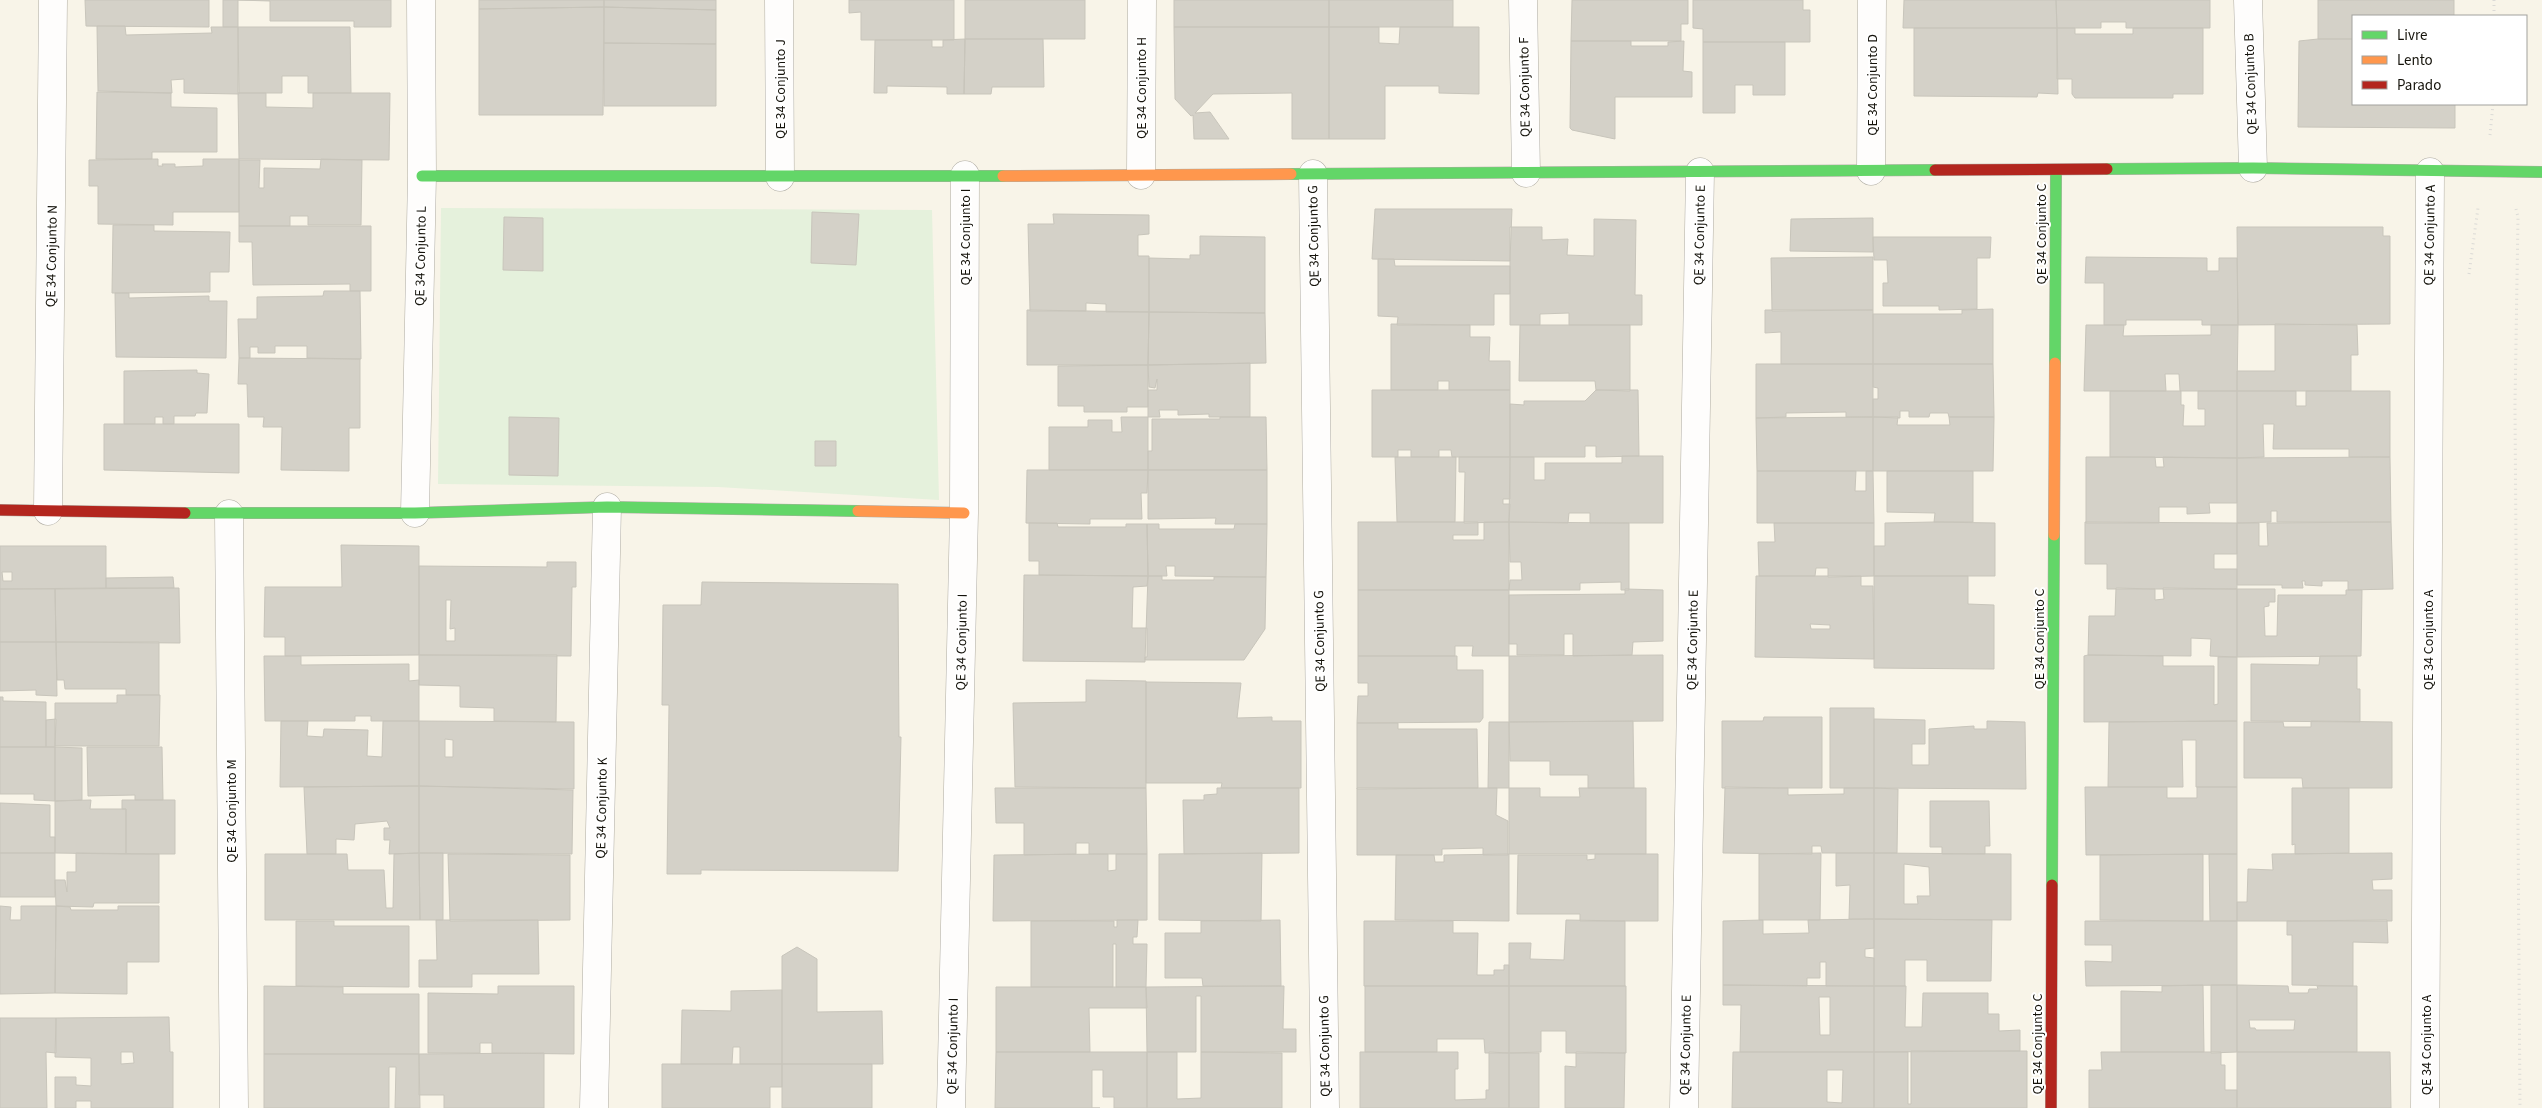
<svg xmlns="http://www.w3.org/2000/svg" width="2542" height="1108" viewBox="0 0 2542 1108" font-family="'Source Sans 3',sans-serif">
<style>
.green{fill:#e5f1dc}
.building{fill:#d4d1c8;stroke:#c8c5bb;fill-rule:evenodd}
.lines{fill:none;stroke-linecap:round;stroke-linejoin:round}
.street-casing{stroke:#afaca3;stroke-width:29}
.fast-casing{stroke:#afaca3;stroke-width:12}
.slow-casing{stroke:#afaca3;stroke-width:12}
.jam-casing{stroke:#afaca3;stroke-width:12}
.path{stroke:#dbdad6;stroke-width:3;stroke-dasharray:1 4;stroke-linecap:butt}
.street{stroke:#fefdfc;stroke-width:28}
.fast{stroke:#63d668;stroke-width:11}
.slow{stroke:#ff974d;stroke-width:11}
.jam{stroke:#b3261e;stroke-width:11}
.labels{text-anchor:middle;stroke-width:4;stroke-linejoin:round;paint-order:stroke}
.street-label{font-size:14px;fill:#15130b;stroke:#fff}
</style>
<rect width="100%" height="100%" fill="#f8f4e8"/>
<path class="green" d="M441 208 932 210 939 500 718 487 438 484Z"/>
<path class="building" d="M85 0H209V27L86 26Z
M223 0H238V27H223Z
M238 0H391V27H354V21H270V1Z
M479 0H604V7L479 9Z
M604 0H716V10L604 7Z
M849 0H954V40H861V12L849 13Z
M965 0H1085V39H965Z
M1174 0H1329V27H1174Z
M1329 0H1453V27H1329Z
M1572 0H1688V24H1681V41H1571Z
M1693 0H1803V10H1810V42H1703V29L1693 28Z
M1904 0H2056L2057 28H1903Z
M2056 0H2210V28H2126V22H2101V28H2057Z
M2318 0H2454V16H2353V39H2318Z
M604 7 716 10V44L604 43Z
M604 7 603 115H479V9Z
M97 26H125L126 35 212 33 211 27H238L239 94 184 93V79L171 80 172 93 98 91Z
M238 27H350L351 93H308V76H282V93H238Z
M1174 27H1329V139H1292V93L1213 94 1195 113 1210 112 1229 139H1194L1193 115 1191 116 1175 99Z
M1329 27H1379V43L1399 44 1400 27H1479V94L1439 93V86H1385V139H1329Z
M1914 28H2057L2058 94 2038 93 2037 97 1914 96Z
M2057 28H2075V34H2133V28H2203V94H2173V98H2075L2072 94V79H2057Z
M965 39 964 94H947V87L887 86V93H874L875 40H932V47H943V40Z
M965 39H1043L1044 87H992L991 94H964Z
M2318 39H2353V104H2455V128L2298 127 2299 41Z
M1571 41H1631V46H1668V42L1684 41 1683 71 1692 72V97H1615V139L1572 130 1570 128Z
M1703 42H1785V95H1753V85H1735V113H1703Z
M604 43 716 44V106H604Z
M97 92 171 93V107L217 108V152H152V159H96Z
M238 93H266V107L313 108V93H390L389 160 239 159Z
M158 159V166H163L162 164H175V167L203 166V159H239V212H173V225L98 224V186H89V160Z
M321 159 362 160 361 225H308V216H290V226H239V160H260L259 188H264V168L320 169Z
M1375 209H1512L1510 261 1372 259Z
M812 212 859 214 856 265 811 263Z
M1053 214 1149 215V234L1138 235V256H1149V312H1106V304L1086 303V311H1030L1028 224H1054Z
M504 217 543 218V271L503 270Z
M1873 218V252L1790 251 1791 219Z
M1594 219 1636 220 1635 295H1642V325H1569V313L1540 314V325H1510V227H1542V240L1568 239 1567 255 1594 256Z
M113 225H154V231L230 232 229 272H210V292L112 293Z
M239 226H371V291H350V284L253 285 252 242H239Z
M2237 227H2383V236H2390V324L2238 325Z
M1200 236 1265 237V313L1149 312V258L1190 259V255H1200Z
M1873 237H1991L1990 258H1977V309L1939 310V306H1883V283H1888L1887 260H1874Z
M1873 257V310L1772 311 1771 258Z
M2086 257 2207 258V271H2219V258H2237L2238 325H2202V320H2126V325H2104V283H2085Z
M1378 259H1394L1395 266H1510V294H1494V325H1397L1398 317 1378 316Z
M324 291H360L361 359 307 358V346H275V353H258V347H250V358H239L238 319H257V297L323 296Z
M115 293H129V298L209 296V301H227L226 358 116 357Z
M1993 309V364H1873V314H1962V310Z
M1027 310 1149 312 1148 365H1027Z
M1765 310H1873V364H1781V332L1765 333Z
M1149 312 1265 313 1266 363 1148 365Z
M1391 324 1470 325V337H1490L1489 361H1510V390H1449V381H1438V390H1391Z
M2275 324 2357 325 2358 355H2351V391H2237V371H2275Z
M1520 325H1630V391L1596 390 1595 381H1519Z
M2086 325H2124L2123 336 2211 335V325H2238L2237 391H2180L2179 374H2165L2166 391H2084Z
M239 358 360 359V428H349V471L281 470 282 427H263L264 417H248L247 384H238Z
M1250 363V417H1209V414L1178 415V410H1159L1160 417H1148V390H1157V379L1155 388 1149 387 1148 365Z
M1756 364H1873V417H1846V412L1786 413V417L1756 418Z
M1873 364H1993L1994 417H1949L1948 413H1930L1929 417H1909V411H1900V418L1873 417V399H1878V388L1873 387Z
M1148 365V407H1127V412H1084V406H1058V366Z
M197 370V373L209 374 207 413H196L195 416H174V424H163V417H155V424H124V371Z
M1372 390H1510V457H1452L1451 450H1439V457H1411V450H1398V457H1372Z
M1596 390H1638L1639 456 1596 457V446H1585V457H1510V404L1524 405V401H1585Z
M2110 391H2181V405H2184L2183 426H2205V409H2198V391H2237V458L2110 457Z
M2237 391H2296V406H2306V391H2390V457H2349V449H2273L2274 424H2263L2264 457 2237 458Z
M509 417 559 418 558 476 509 475Z
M1121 417H1148V470H1049V427H1088V420H1112V432H1122Z
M1220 417H1266L1267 470H1148V451H1152V419H1220Z
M1873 417H1898L1897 425H1950L1949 417H1994L1993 471H1873Z
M1873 417V471H1757L1756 418Z
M104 424H239V473L104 470Z
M815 441H836V466H815Z
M1622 456H1663V523H1590V513H1569L1568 523 1509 522 1510 457H1534V480H1545V463H1622Z
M1395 457H1456L1455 522H1397Z
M1459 457H1510V499H1503V504H1510L1509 522 1464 523 1465 472H1459Z
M2086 457H2155L2156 467H2164L2163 457 2237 458V503H2209L2210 513 2187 514V507H2159V523H2086Z
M2390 457 2391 522H2277V511H2271V522L2237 523V458Z
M1027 470H1148L1147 493H1141L1142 519H1090V524L1026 523Z
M1148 470H1267V524H1215L1216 518 1148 519Z
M1757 471H1856L1855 491H1866V471H1873L1874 523H1757Z
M1887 471H1973V522H1934L1935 513 1887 512Z
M1358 522H1478V535H1453V540H1484V522H1509V590H1358Z
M1509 522 1629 523V590H1621V582L1580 583V590H1509L1510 580H1522L1521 562H1510Z
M1934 522 1995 523V576H1874V546H1885V523Z
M2085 522 2237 523V554H2214V569H2237V589H2107V564H2085Z
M2391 522 2393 589 2348 590V581H2322V586L2305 585V581H2302L2303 588H2282V585H2237V523H2259V546H2268L2267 523Z
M1029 523H1057L1058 527H1126V524H1147L1148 576 1039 575V561H1029Z
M1774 523H1874V576L1828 577V568H1816L1815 576H1759L1758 542H1775Z
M1147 524H1159V529H1234L1235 524H1267L1266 577 1175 576V566H1166L1167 576H1148Z
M341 545 419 546V655L285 656V637H264L265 587H342Z
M0 546H106V588L0 589ZM2 572H12V581H3Z
M547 562H576V587H572L571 656 419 655V566L547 567ZM446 600H451L450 629 455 628V641H446Z
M1024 575 1148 576 1147 586 1133 587 1132 628H1147V657H1145V662L1023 661Z
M1148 576H1162V580H1214V577H1266L1265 629 1244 660H1145Z
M1756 576H1861V586H1873L1874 659 1755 657ZM1810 624 1830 625V629H1811Z
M1874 576H1968V604L1994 605V669L1874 668Z
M173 577 174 588H106V578Z
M702 582 898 584 899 737H901L898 871 701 870V874H667L669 705H662L663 605H701Z
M179 588 180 643 56 642 55 589Z
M2116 588 2155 589V600L2164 599 2163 588 2237 589V657L2210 656 2211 639 2191 638V656L2088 655 2089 616H2115Z
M0 589H55L56 642H0Z
M1625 589 1663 590V641L1633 642 1632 655 1573 656V634H1564V655H1517V644H1509V595L1625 594Z
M2237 589H2275V602H2269V606L2264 607 2265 636H2277L2278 595H2346V590H2362L2361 656 2237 657Z
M1358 590H1509V656H1472L1473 646H1455V656H1358Z
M0 642H56L57 696 36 695V690L0 691Z
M56 642H159V695H126V689H65L64 680H57Z
M419 655H557L556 722 494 721V708L460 707V686L419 685Z
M1663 655V721L1509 722V656Z
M2088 655 2163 656V666H2214V705L2218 704V657H2237V721L2084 722V656Z
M264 656H301V665L409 664V681L419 680V721H371V716H355V721H265Z
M1358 656H1457V670H1483V718L1480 722 1357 723 1358 696H1368V683H1358Z
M2320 656H2357V689H2360V722L2251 721V664L2319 665Z
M1086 680 1146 681V788L1015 787 1013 703 1086 702Z
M1146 682 1241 683 1237 718 1272 717V721H1301V788H1221L1222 783H1146Z
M117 695H160L159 746H55V703H117Z
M0 697H3V701L46 702V747H0Z
M1830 708H1874V788H1830Z
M1764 717H1822V788H1722V721H1763Z
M56 719 55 747H46V720Z
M1874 719 1925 720V744H1912V765H1929V729L1974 726V729H1987V721L2025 722 2026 789 1874 788Z
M281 721H308L307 736 323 737 324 729 368 730 367 756 382 757 383 721H419V786L280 787Z
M419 721 574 722V789L419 786ZM445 739 453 740V757H445Z
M1633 721 1634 788H1588V775H1550V761H1510L1509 722Z
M2237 721V787H2196V740H2182L2183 787H2108L2109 722Z
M2311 721 2392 722V788H2303L2302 778H2244V722H2283L2284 727H2311Z
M1489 722H1509V788H1488Z
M1357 723H1398V729H1477L1478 788 1357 789Z
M0 747H55V801L34 800V794H0Z
M55 747 82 748V800L55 801Z
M87 747H162L163 800H135V795L88 796Z
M419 786 573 790 572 854 419 853Z
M419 786V853L389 854 390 840H384V828H390L387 821 355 824 354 840 336 839V854H307L304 787Z
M1725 787 1788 788V795L1844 794V788H1874V853H1822L1821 846H1812V854L1723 853Z
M2085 787H2167V798H2197V787H2237V854L2086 855Z
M995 788H1146L1147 854H1089V843H1076V854L1024 855V823H996Z
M1217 788H1299V853L1184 854 1183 800H1204V795L1217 794Z
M1357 788H1497L1496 815 1508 821V855H1483V848L1442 849V855H1357Z
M1509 788H1540V797H1580L1579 788H1646V854H1509Z
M1874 788 1898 789 1897 853H1874Z
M2292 788H2349V853L2295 854V844L2292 845Z
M91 800 90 809H126V854L55 853V801Z
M122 800H175V854H126V809H122Z
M1930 801H1989L1990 846H1985V854H1942V847H1930Z
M0 803 50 805V837H55V853H0Z
M0 853H55V897H0Z
M76 853 159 854V903H94L93 907 56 906 55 880H65L67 892V872H76Z
M419 853H443V920H420Z
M419 853 420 920H265V854H347L348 870H384L386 908H393L394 854Z
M1262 853 1261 921 1159 920V854Z
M1821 853 1820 920H1759V854Z
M1836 853H1874V919H1849L1850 885 1836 886Z
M1874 853 2011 854V920L1874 919ZM1904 864 1929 867 1930 896H1917L1918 904H1904Z
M2392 853V879L2372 880 2373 890H2392V921H2237V902H2247L2248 869 2273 870 2272 854Z
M448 854 570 855V920L450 921Z
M1108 854V871L1116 870V854H1147V920L993 921 994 855Z
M1509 854V921L1395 920 1396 855H1434L1435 862H1444V855Z
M1595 854H1658V921H1580V914H1517L1518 855H1587V860L1595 859Z
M2203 854V921L2100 920V855Z
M2209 854H2237V921H2210Z
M0 906 11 907 10 920H21V906H56L55 993 0 994Z
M56 906 70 907 71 910H118V906H159V962H127V994L55 993Z
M1874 919V948L1865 949V957L1874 958V986H1826V962H1820V978H1807V986L1723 985V921L1763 920V934L1809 933 1808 920Z
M1874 919 1992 920 1991 981H1927V960H1905V986H1874Z
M436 920H538L539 974H472V987H419V960H437Z
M1117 920H1138L1137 937H1133V944H1147L1146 987H1116V944H1113V987H1031V921H1114V927H1117Z
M1280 920 1281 986H1203L1202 978H1165V933H1201V921Z
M1566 920 1625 921V986H1509V943H1531L1530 959 1564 960Z
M2387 920 2388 943 2353 942V986L2292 985V935H2287V921Z
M296 921H334V926H409V987L296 986Z
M1364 921H1453V933H1478L1477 975H1494V970H1504V965H1509V986H1364Z
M2085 921H2237V985L2086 986 2085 961 2112 962V945H2085Z
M797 947 817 959V1012L882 1011 883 1064H782V956Z
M1723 985 1874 986V1052H1740L1741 1005H1723ZM1819 997H1830V1035H1820Z
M2203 985 2204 1052H2121V991L2162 992V986Z
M2211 985H2237V1052L2211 1053Z
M2237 985 2288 986 2289 993H2308L2309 989H2318L2317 986H2357V1052H2237ZM2249 1020H2295L2294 1030H2256L2255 1028H2250Z
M264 986 343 987V994H419V1054H264Z
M498 986H574V1054L492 1053V1043H480V1053H428V993L498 994Z
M1284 986 1283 1029H1296V1052H1201V996H1196V1052H1147L1146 987Z
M1365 986H1509V1053H1485L1484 1039H1437V1052H1365Z
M1509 986H1626V1053H1566V1031H1541V1052L1509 1053Z
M1874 986H1906L1905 1027H1922L1923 993H1988V1014H1999V1031L2020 1030V1051L1874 1052Z
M996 987H1146L1147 1008H1089L1090 1052H996Z
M782 990V1064H740V1047H733L732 1064H681L682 1010 731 1011V991Z
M169 1017 170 1052H173V1108H91V1101H76V1108H55V1077H76V1085L91 1086V1058L55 1057 56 1018ZM121 1052H133L134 1063 121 1064Z
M0 1018H56V1053L46 1052 47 1108H0Z
M1911 1051H2027V1108H1874V1052H1908V1104H1911Z
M996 1052H1147V1108H1114V1097H1103V1070H1092V1108H1100H995Z
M1147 1052H1177V1099L1201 1098V1052L1282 1053V1108H1147Z
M1360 1052H1458V1069H1455V1100L1486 1099V1090H1489V1052L1509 1053V1108H1360Z
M1576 1052 1625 1053 1624 1108H1565V1066L1576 1067Z
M1733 1052H1874V1108H1732ZM1827 1070H1843L1842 1103 1827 1102Z
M2101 1052H2221V1065H2225V1090H2237V1108H2089V1070H2102Z
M2237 1052H2390L2391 1108H2237Z
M544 1053V1108H444V1095H419V1054Z
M1509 1053H1539V1108H1509Z
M264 1054H419L420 1108H395L396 1067H389V1108H264Z
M662 1064H782V1087H770V1108H662Z
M782 1064H872V1108H782Z"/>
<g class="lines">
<defs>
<path id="street" d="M779 0 780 177
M1523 0 1526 173
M2248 0 2253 168
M1871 171 1872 0
M1313 174 1325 1108
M1141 175 1142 0
M48 511 53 0
M415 513 422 176 421 0
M229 514 234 1108
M594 1108 607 507
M951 1108 964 513 965 175
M1684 1108 1700 172
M2425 1108 2430 172"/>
<path id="fast" d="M2107 169 2253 168 2542 172
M1291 174 1935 170
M422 176H1003
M2055 363 2056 171
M185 513H415L607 507 858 511
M2052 885 2054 535"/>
<path id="slow" d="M1003 176 1291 174
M858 511 964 513
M2054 535 2055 363"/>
<path id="jam" d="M1935 170 2107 169
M0 510 185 513
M2051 1108 2052 885"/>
</defs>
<use href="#street" class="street-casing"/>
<use href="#fast" class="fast-casing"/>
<use href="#slow" class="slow-casing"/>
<use href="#jam" class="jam-casing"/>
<path class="path" d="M2494 16V0
M2490 135 2493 104
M2516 209 2518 217 2515 405 2520 1108
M2469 274 2478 208"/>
<use href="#street" class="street"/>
<use href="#fast" class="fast"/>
<use href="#slow" class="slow"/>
<use href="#jam" class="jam"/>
</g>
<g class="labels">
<g class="street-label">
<text transform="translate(2250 84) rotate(-92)" y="5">QE 34 Conjunto B</text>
<text transform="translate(1872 85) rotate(-90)" y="5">QE 34 Conjunto D</text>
<text transform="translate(1524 87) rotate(-91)" y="5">QE 34 Conjunto F</text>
<text transform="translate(1141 88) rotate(-90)" y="5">QE 34 Conjunto H</text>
<text transform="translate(780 89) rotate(-90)" y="5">QE 34 Conjunto J</text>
<text transform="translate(2041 234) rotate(-90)" y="5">QE 34 Conjunto C</text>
<text transform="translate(1699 235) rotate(-89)" y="5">QE 34 Conjunto E</text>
<text transform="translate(2429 235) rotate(-89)" y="5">QE 34 Conjunto A</text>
<text transform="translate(1313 236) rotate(-91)" y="5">QE 34 Conjunto G</text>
<text transform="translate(965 237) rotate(-90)" y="5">QE 34 Conjunto I</text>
<text transform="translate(51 256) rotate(-89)" y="5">QE 34 Conjunto N</text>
<text transform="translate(420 256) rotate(-89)" y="5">QE 34 Conjunto L</text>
<text transform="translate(2039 639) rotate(-90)" y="5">QE 34 Conjunto C</text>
<text transform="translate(1692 640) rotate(-89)" y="5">QE 34 Conjunto E</text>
<text transform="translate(2428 640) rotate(-90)" y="5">QE 34 Conjunto A</text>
<text transform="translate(1319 641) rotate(-91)" y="5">QE 34 Conjunto G</text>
<text transform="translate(961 642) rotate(-89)" y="5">QE 34 Conjunto I</text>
<text transform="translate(601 808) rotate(-89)" y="5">QE 34 Conjunto K</text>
<text transform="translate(231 811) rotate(-90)" y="5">QE 34 Conjunto M</text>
<text transform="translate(2037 1044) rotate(-90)" y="5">QE 34 Conjunto C</text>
<text transform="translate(1685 1045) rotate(-89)" y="5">QE 34 Conjunto E</text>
<text transform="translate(2426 1045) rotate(-90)" y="5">QE 34 Conjunto A</text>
<text transform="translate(952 1046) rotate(-89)" y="5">QE 34 Conjunto I</text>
<text transform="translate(1324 1046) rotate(-91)" y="5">QE 34 Conjunto G</text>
</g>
</g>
<rect x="2352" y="15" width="175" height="90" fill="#ffffff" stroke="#a1a19d"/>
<rect x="2362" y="31" width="25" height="8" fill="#63d668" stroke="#a1a19d"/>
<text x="2397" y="40" font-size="15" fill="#15130b">Livre</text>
<rect x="2362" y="56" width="25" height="8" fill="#ff974d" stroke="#a1a19d"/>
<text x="2397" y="65" font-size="15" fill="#15130b">Lento</text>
<rect x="2362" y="81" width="25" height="8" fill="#b3261e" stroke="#a1a19d"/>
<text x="2397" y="90" font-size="15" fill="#15130b">Parado</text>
</svg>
